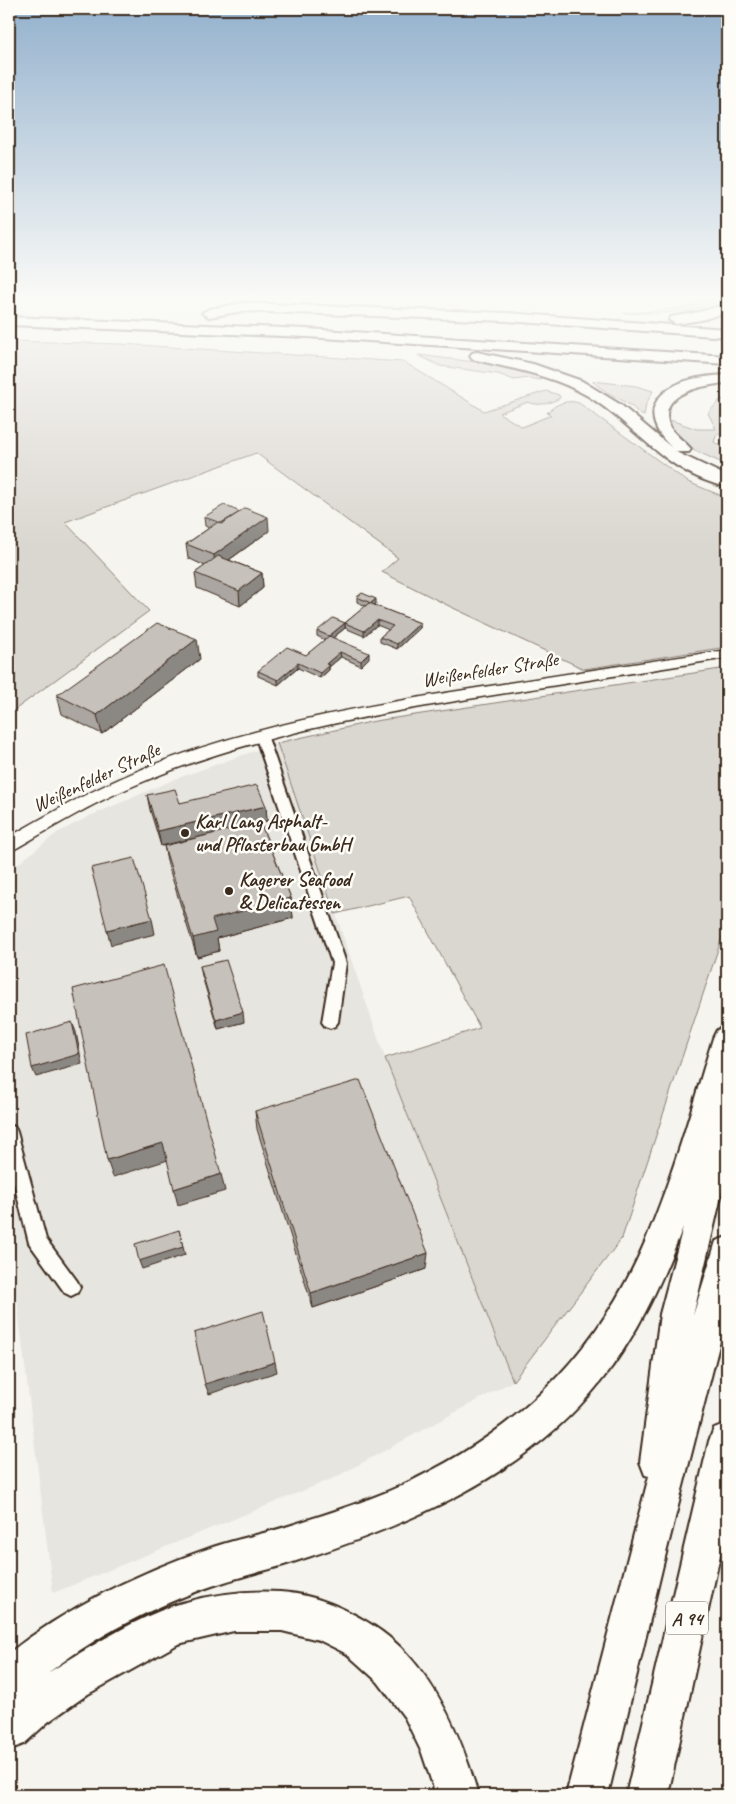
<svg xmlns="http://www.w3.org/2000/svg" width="736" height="1804" viewBox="0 0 736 1804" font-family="Caveat,sans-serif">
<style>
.built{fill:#e7e5df}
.green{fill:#dad6d0;stroke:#8a8077}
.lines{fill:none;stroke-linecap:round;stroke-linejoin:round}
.minor-casing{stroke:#3b2a1e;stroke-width:4}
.tertiary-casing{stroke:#3b2a1e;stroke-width:3}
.motorway-casing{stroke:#3b2a1e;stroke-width:4}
.minor{fill:#fdfcf7;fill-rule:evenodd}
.tertiary{fill:#fdfcf7;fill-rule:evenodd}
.motorway{fill:#fdfcf7;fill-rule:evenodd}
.wall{fill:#aba6a1;stroke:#3b2a1e}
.shaded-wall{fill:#8b8783;stroke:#3b2a1e}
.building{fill:#c7c1bb;stroke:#3b2a1e}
.poi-dot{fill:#3b2a1e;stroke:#fdfcf7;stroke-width:2}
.labels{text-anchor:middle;stroke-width:5;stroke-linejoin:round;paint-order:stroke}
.shield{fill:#fdfcf7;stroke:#75695f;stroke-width:1}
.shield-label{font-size:19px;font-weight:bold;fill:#3b2a1e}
.street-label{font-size:20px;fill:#3b2a1e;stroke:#fdfcf7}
.poi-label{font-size:20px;font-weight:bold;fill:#3b2a1e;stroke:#fdfcf7;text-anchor:start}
</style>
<rect width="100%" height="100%" fill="#f5f4ee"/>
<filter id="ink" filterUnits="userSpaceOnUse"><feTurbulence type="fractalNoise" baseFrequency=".02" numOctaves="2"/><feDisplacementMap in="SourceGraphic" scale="10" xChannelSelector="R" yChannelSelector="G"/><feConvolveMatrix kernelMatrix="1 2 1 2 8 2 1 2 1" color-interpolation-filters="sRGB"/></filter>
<g filter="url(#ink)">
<path class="built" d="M277 743 385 1058 513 1381 334 1478 53 1593 9 1236V871L57 833 90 816 175 779Z"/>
<path class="green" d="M716 296H726C696 315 656 314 623 313 654 311 689 311 716 296Z
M9 341 122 344 404 362 484 411 546 391 559 395 560 398C550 403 539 407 528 402L499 413 522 427 551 415 547 413C555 404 567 399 579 403L688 482 727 498V647L584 669 449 606 382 572 398 558 256 453 65 522 149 611 9 714Z
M418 355 492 364 541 376 540 380 528 378 514 380 498 374 440 366Z
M593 381 636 386 653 391 646 404 644 416C638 414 636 410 631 406 620 398 601 391 593 381Z
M727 399V435L717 434 714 442 727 451V465L696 451 674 433 670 420 697 429H716L708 413 720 400Z
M727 668V922L622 1238 513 1381 385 1058 480 1028 409 896 335 914 277 743 375 721Z"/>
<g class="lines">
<defs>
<path id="minor" d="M261 731 267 735 346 963 338 1022 335 1026 330 1028 325 1026 322 1022 332 963 255 735Z
M9 1125 15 1127 17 1132 46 1239 77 1281 80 1287 77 1293 71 1296 65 1293 29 1243 9 1163Z"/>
<path id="tertiary" d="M727 650V658C645 671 563 684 481 697 362 716 241 738 131 787 91 804 53 827 15 849L9 851V837C45 816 81 796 119 779 231 729 356 707 477 688 560 675 644 662 727 650Z"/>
<path id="motorway" d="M243 303 507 313 727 329V337L507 321 243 311 209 317 202 313 209 309Z
M727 304V312L701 320 676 324 669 320 671 317 699 312Z
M9 317 307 329 727 356V364L307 337 9 325Z
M477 352 533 364 582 381 621 405 678 453 727 476V487C666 474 637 426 588 396 552 375 512 369 472 359L470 356 472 353Z
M727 375V383C706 385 654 392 670 427 675 436 685 441 691 449L689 452H677C649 430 641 400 680 383 695 377 712 376 727 375Z
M727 1026V1086L724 1098 727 1097V1171L693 1316 716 1241 727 1237V1314L663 1565 608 1795H566L649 1476 645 1475 640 1462 660 1314 683 1227C662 1281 638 1335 601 1381 524 1478 405 1526 290 1563 265 1571 238 1577 212 1586 154 1606 97 1635 48 1673 84 1650 141 1615 182 1603 214 1594 247 1590 280 1592 323 1594 378 1622 407 1654 443 1693 464 1745 478 1795H436L422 1753 405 1718 378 1682 347 1654 319 1640 282 1631H234L178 1644 88 1694 48 1722 24 1744 9 1750V1702L17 1695 9 1698V1653C69 1606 140 1572 213 1547 240 1538 268 1533 295 1524 329 1513 365 1502 398 1487 513 1435 595 1358 645 1242 673 1176 692 1107 713 1038L717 1030Z
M727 1423V1523L668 1795H626L709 1441 714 1428Z"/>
</defs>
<use href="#minor" class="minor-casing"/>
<use href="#tertiary" class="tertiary-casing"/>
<use href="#motorway" class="motorway-casing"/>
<use href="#minor" class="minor"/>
<use href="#tertiary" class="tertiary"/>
<use href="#motorway" class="motorway"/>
</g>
<path class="wall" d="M204 517 269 531 229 560 262 573 263 588 240 606 197 588 195 573 205 566 188 558 186 544 209 528 205 526Z
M357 597 376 604 374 605 420 623V628L397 649 380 642V637L389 630 377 625 364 636 345 628V623L366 606 357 602Z
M345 628 333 638 369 658 361 666 341 657 329 667V670L320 678 298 668 278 685 258 676V671L306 655 325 640 317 636V631Z
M200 659 102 734 62 714 57 695Z
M147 795 180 803 266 806 267 821 260 822 291 898 293 918 217 938 219 951 197 957 168 865 164 846 223 831 161 846 150 810Z
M200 966 244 1022 218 1029 202 976Z
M255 1111 426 1269 313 1308 257 1129Z"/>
<path class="shaded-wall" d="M268 517 269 531 215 570 214 555Z
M262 573 263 588 240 606 239 591Z
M376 599V604L371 608V603Z
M377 620V625L364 636V631Z
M345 623V628L329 641V636Z
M420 623V628L397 649V644Z
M197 639 200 659 102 734 97 715Z
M340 652 341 657 329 667V670L320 678V673L326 664Z
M369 653V658L361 666V661Z
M298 663V668L278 685V680Z
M266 806 267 821 161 846 158 831Z
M291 898 293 918 217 938 219 951 197 957 193 938 212 919Z
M152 919 155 934 111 945 107 930Z
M243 1012 244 1022 218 1029 216 1020Z
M72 1022 76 1032 82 1064 36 1077 32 1068Z
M163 1143 168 1160 113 1177 107 1160Z
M221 1174 225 1191 178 1205 174 1189Z
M179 1230 185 1255 142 1269 139 1261Z
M428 1253 426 1269 313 1308 311 1293Z
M275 1362 277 1372 209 1394 205 1384Z"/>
<path class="building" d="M224 505 240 512 221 523 204 517Z
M245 508 268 517 214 555 186 544 218 522 222 524Z
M218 556 262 573 239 591 195 573Z
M362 593 376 599 371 603 357 597Z
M369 603 420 623 397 644 380 637 393 626 377 620 364 631 345 623Z
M333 618 345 623 329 636 369 653 361 661 340 652 326 664 329 665 320 673 298 663 278 680 258 671 287 647 306 655 329 636 317 631Z
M157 623 197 639 97 715 57 695Z
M257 785 266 806 158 831 147 795 175 789 180 803Z
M260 822 291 898 212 919 216 932 193 938 164 846Z
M134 858 152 919 107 930 91 868Z
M226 960 243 1012 216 1020 200 966Z
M164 965 221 1174 174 1189 163 1143 107 1160 73 989Z
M72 1022 79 1054 32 1068 26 1035Z
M360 1080 428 1253 311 1293 255 1111Z
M179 1230 183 1247 139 1261 135 1244Z
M263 1311 275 1362 205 1384 194 1333Z"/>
</g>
<linearGradient id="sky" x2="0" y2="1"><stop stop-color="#93b1cd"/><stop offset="0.54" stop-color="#fafaf7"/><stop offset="1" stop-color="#fafaf7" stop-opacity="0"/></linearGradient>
<rect width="736" height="548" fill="url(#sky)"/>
<g class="poi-dot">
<circle cx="185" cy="833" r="5"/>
<circle cx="229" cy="891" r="5"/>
</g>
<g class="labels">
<rect class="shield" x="666" y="1601.5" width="42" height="33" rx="4"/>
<g class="shield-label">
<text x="687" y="1625">A 94</text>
</g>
<g class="street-label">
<text transform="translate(490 669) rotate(-9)" y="7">Weißenfelder Straße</text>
<text transform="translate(96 777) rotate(-25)" y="7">Weißenfelder Straße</text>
</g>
<g class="poi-label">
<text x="195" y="828">Karl Lang Asphalt-<tspan x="195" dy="23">und Pflasterbau GmbH</tspan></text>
<text x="239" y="886">Kagerer Seafood<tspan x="239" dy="23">&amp; Delicatessen</tspan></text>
</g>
</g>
<rect width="736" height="1804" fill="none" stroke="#fdfcf7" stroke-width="30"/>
<rect x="15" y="15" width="706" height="1774" fill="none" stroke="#3b2a1e" stroke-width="2" filter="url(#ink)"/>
</svg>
